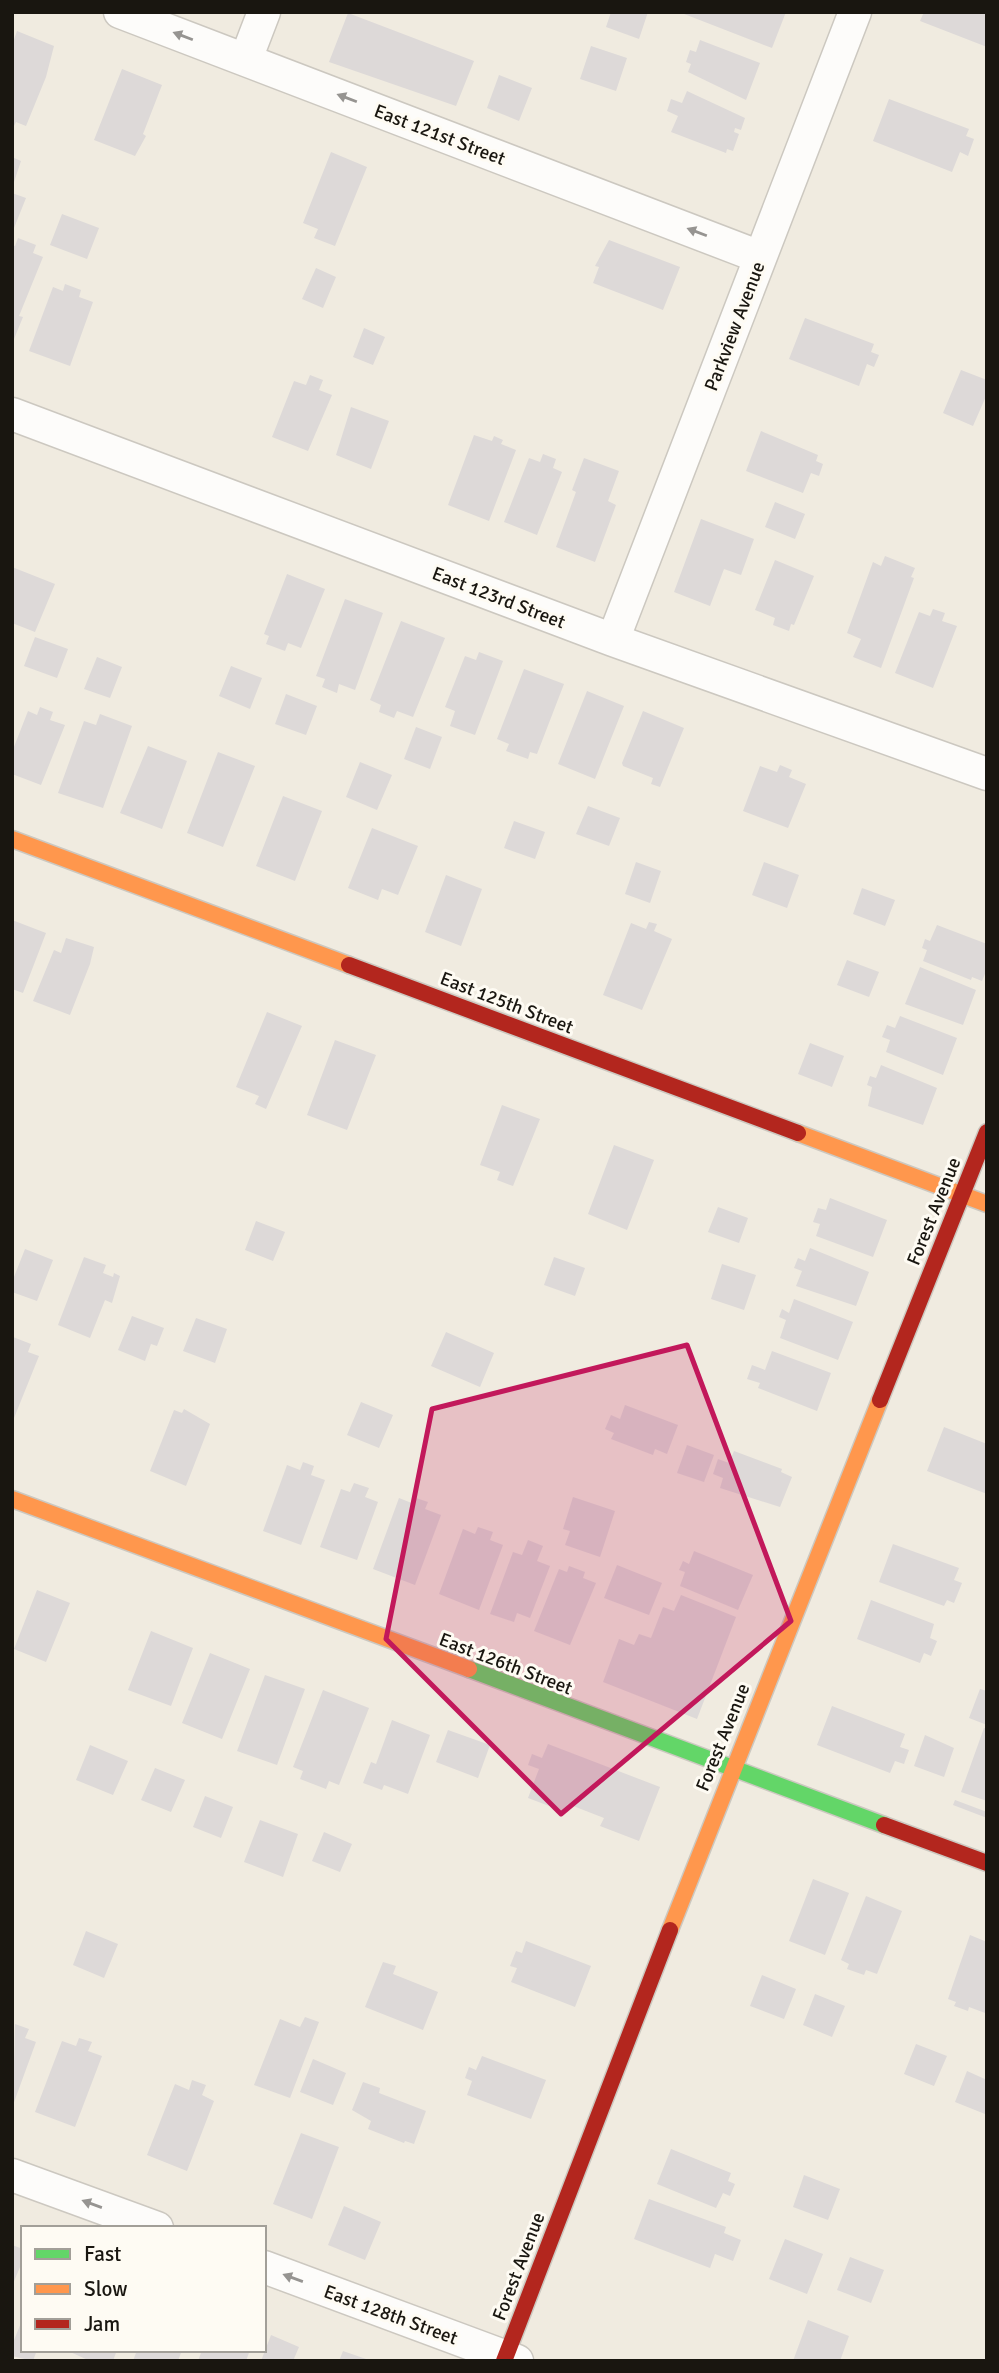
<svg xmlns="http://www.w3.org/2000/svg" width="999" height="2373" viewBox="0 0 999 2373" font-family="Signika,sans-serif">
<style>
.building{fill:#ddd9d8}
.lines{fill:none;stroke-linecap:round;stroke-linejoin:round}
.street-casing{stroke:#ccc8c0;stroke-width:35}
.fast-casing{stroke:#ccc8c0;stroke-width:19}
.slow-casing{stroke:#ccc8c0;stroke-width:19}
.jam-casing{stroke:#ccc8c0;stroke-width:19}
.street{stroke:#fdfcfa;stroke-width:32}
.fast{stroke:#63d668;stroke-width:16}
.slow{stroke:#ff974d;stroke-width:16}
.jam{stroke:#b3261e;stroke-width:16}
.oneway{fill:#969491}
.marked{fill:#c2185b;fill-opacity:0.2;stroke:#c2185b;stroke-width:5;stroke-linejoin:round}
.labels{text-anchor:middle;stroke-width:6;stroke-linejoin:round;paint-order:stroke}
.street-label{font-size:19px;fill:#191610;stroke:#fefbf3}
</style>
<rect width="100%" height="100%" fill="#f0ebe0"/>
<path class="building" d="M611 12H648L639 39 606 27Z
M679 12H786L772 48Z
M924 12H987V47L920 21Z
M348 13 474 61 456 106 329 62Z
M17 31 54 46 46 77 26 126 16 122 12 130V45Z
M700 40 760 63 746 100 688 72 691 64 686 62 690 50 696 52Z
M591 46 627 58 616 91 580 79Z
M122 69 162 85 143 134 146 136 135 156 94 140Z
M499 75 532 88 519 121 487 108Z
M687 91 745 118 741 130 735 128 734 132 739 134 733 151 727 149 726 153 671 132 678 116 667 111 671 99 682 103Z
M889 99 969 129 966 136 974 139 968 156 960 152 952 172 873 141Z
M331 152 367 167 335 246 314 238 318 229 303 223Z
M12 157 21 161 13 185H12Z
M12 193 26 198 12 233Z
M62 214 99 228 87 259 50 245Z
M18 238 36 245 33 253 43 257 19 316 23 317 12 344V245L15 246Z
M609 240 680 267 663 310 593 283 599 267 595 266Z
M316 268 336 277 323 308 302 299Z
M65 284 81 290 79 297 93 302 70 366 29 351 53 287 63 291Z
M805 318 874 344 871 352 879 355 874 367 867 364 859 386 789 359Z
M364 328 385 337 373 365 353 357Z
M961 370 987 380V394L973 426 943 413Z
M310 375 323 380 319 390 332 395 308 451 272 437 294 381 306 385Z
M351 407 389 421 371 469 336 455Z
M761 431 818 455 816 461 823 464 819 476 811 473 803 493 746 471Z
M474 435 492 441 494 436 503 440 501 444 516 450 489 521 448 505Z
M543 454 556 459 553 468 562 472 537 535 504 522 529 458 540 462Z
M584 458 619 471 608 501 616 505 595 562 556 547 576 492 572 490Z
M775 502 805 514 795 539 765 527Z
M701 519 754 539 741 575 724 569 710 606 674 592Z
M885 556 915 568 911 577 914 578 881 668 853 657 861 639 847 633 873 562 881 566Z
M775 560 814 576 794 625 791 624 789 631 773 625 775 618 755 610Z
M12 567 55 584 35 632 12 623Z
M287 574 325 589 301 648 288 643 285 651 266 644 269 636 264 634Z
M345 599 383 613 355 690 339 684 337 693 322 687 325 679 316 676Z
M933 609 945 613 942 621 957 626 933 688 895 673 919 612 930 616Z
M401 621 445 638 413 717 397 711 394 718 379 712 381 705 370 700Z
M35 637 68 649 57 678 24 666Z
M479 652 503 661 475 735 450 726 455 711 445 707 465 656 476 660Z
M97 657 122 667 110 698 84 689Z
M231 666 262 678 250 709 219 696Z
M524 669 564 684 537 754 530 752 528 759 506 751 509 744 497 739Z
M587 691 624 706 595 779 558 764Z
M286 694 317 706 306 735 275 724Z
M40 707 53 712 50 720 65 725 41 785 12 774V752L28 711 37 715Z
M643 711 684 728 660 787 651 784 653 778 623 766 622 763Z
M100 714 132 726 103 808 58 793 84 721 96 725Z
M416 727 442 737 430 769 404 759Z
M148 746 187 761 162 829 120 813Z
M218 752 255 766 223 847 187 833Z
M360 762 392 775 377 810 346 797Z
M780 765 792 770 789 777 806 784 788 828 743 811 760 766 777 772Z
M283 796 322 811 295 881 256 866Z
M588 806 620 818 609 846 576 834Z
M514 821 545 832 535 859 504 848Z
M372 828 418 846 398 895 382 889 378 900 348 888Z
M636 862 661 871 650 903 625 894Z
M764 862 799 875 787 908 752 895Z
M446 875 482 889 461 946 425 932Z
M862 888 895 900 885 926 853 914Z
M12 920 46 933 23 993 12 989Z
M649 922 657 924 654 931 672 939 642 1010 603 995 631 923 646 929Z
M937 925 987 944V969L982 981 972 977 971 980 923 961 927 950 922 948 925 939 930 941Z
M66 938 94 947 90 964 70 1015 33 1001 54 950 61 953Z
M847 960 879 972 869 997 837 985Z
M920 967 976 990 963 1025 905 1004Z
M267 1012 302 1026 266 1109 255 1104 259 1096 236 1087Z
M900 1016 957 1038 943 1075 886 1052 890 1040 882 1037 887 1025 895 1028Z
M335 1040 376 1055 347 1130 307 1115Z
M810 1043 844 1056 832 1087 798 1074Z
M881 1065 937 1088 923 1125 868 1106 872 1087 867 1085 870 1076 876 1078Z
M502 1105 540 1119 513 1186 497 1180 500 1172 480 1165Z
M614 1145 654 1160 627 1230 588 1214Z
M830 1198 887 1220 873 1257 816 1236 820 1224 813 1222 818 1208 826 1210Z
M718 1207 748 1218 739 1243 708 1232Z
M256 1221 285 1232 273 1261 245 1250Z
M810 1248 869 1272 856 1306 796 1286 802 1271 794 1268 798 1258 805 1261Z
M25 1249 53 1260 37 1301 12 1292V1282Z
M84 1257 106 1265 103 1273 113 1277 114 1273 120 1276 112 1303 105 1300 90 1338 58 1325Z
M554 1257 585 1268 575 1296 544 1285Z
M722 1264 756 1275 744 1310 711 1299Z
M794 1299 853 1322 838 1360 780 1338 786 1320 779 1317 782 1309 789 1313Z
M132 1316 164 1328 157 1346 151 1344 145 1361 118 1350Z
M196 1318 227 1329 215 1363 183 1351Z
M446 1332 494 1353 480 1387 431 1366Z
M13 1337 31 1344 28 1352 39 1356 12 1423Z
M772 1351 831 1373 817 1411 758 1388 760 1383 747 1379 752 1365 765 1370Z
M361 1402 393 1415 379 1448 347 1435Z
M625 1405 678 1425 667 1454 655 1449 653 1455 611 1439 614 1433 605 1429 611 1415 620 1419Z
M184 1409 210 1424 186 1486 150 1471 174 1410 182 1413Z
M944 1427 987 1444V1494L927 1471Z
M687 1445 714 1455 704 1482 677 1473Z
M734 1451 782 1469 781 1472 792 1477 780 1507 720 1488 723 1478 713 1474 718 1459 729 1463Z
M303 1462 314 1466 311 1475 325 1480 301 1545 263 1531 287 1465 300 1470Z
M354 1483 369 1488 365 1497 378 1502 357 1560 320 1547 341 1489 350 1492Z
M573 1497 615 1511 600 1557 565 1545 570 1531 563 1529Z
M399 1498 414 1504 416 1498 428 1502 425 1509 441 1515 415 1585 373 1569Z
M478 1527 493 1532 490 1540 503 1545 479 1610 439 1594 463 1529 475 1534Z
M528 1540 543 1546 537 1561 550 1566 530 1618 517 1613 514 1622 490 1614 513 1552 522 1555Z
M893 1544 959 1568 954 1580 962 1583 954 1603 947 1600 944 1606 879 1582Z
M694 1551 753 1575 738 1610 680 1586 685 1572 679 1570 683 1561 689 1564Z
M617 1565 662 1583 649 1615 604 1598Z
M569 1566 585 1572 583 1578 596 1583 570 1645 534 1631 559 1569 567 1572Z
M37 1590 70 1603 46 1662 14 1649Z
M681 1595 736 1617 697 1719 603 1682 619 1639 634 1645 639 1634 651 1638 663 1607 674 1611Z
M871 1600 934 1624 930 1638 937 1641 931 1656 924 1653 920 1663 857 1639Z
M151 1631 193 1648 171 1706 128 1690Z
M210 1653 250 1669 222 1739 182 1723Z
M265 1675 305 1689 277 1765 237 1751Z
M980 1689 987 1691V1725L969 1718Z
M323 1690 369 1708 339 1785 329 1781 326 1789 300 1779 303 1771 293 1767Z
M832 1706 905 1734 900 1747 909 1750 904 1764 895 1761 890 1773 817 1745Z
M392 1720 430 1735 408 1794 384 1785 382 1790 363 1783 371 1762 376 1764Z
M984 1728 987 1729V1801L961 1792Z
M448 1730 490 1745 478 1778 436 1762Z
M925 1735 954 1748 944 1777 914 1766Z
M548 1744 660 1787 639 1841 600 1826 604 1818 568 1804 565 1812 528 1798 539 1769 528 1765 532 1754 542 1758Z
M90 1745 128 1761 113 1795 76 1780Z
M155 1768 185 1780 171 1812 141 1800Z
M205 1796 233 1807 221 1838 193 1827Z
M955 1800 987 1812V1818L953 1805Z
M260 1820 298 1834 283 1877 244 1862Z
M324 1832 352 1844 340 1872 312 1861Z
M813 1879 849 1893 825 1955 789 1941Z
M866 1896 902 1911 877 1974 866 1970 864 1975 847 1969 849 1964 841 1960Z
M86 1931 118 1944 104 1978 73 1965Z
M970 1935 987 1942 985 2013 969 2007 968 2011 954 2006 956 2002 948 1999Z
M526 1941 591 1966 575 2007 511 1982 517 1968 510 1966 516 1951 522 1953Z
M383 1962 396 1966 393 1974 438 1992 423 2030 365 2007Z
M762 1975 796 1989 784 2019 750 2006Z
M815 1994 845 2006 832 2037 803 2025Z
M305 2017 319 2022 290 2098 254 2085 280 2019 300 2027Z
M15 2024 29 2029 25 2038 36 2042 13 2105Z
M79 2038 92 2042 88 2051 102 2056 75 2127 35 2112 62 2041 76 2046Z
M916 2044 947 2056 934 2086 904 2074Z
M482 2056 546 2080 531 2119 467 2095 472 2081 465 2078 469 2067 476 2070Z
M313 2059 346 2073 333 2105 300 2092Z
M967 2071 987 2080 985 2114 955 2102Z
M192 2080 206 2085 202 2095 214 2101 187 2171 147 2155 175 2084 189 2090Z
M363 2082 380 2088 379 2093 426 2111 414 2144 405 2141 404 2143 368 2129 371 2121 352 2110Z
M301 2133 339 2147 312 2219 273 2204Z
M671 2149 731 2173 728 2181 735 2184 730 2196 723 2193 716 2208 657 2184Z
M804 2175 840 2189 828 2220 793 2207Z
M649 2199 726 2227 724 2233 741 2240 733 2261 715 2254 710 2268 634 2239Z
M344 2206 381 2222 365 2260 328 2245Z
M785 2239 823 2254 807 2294 769 2279Z
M12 2245 23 2249V2260L12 2286Z
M850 2257 884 2270 871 2303 837 2290Z
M23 2318V2350H37L33 2361 12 2356V2345Z
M808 2320 849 2336 840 2361H793Z
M271 2335 299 2347 293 2361H261Z
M66 2350H117L113 2361H90Z
M137 2350H182L178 2361H133Z
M202 2350H250L246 2361H198Z
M343 2351 369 2360V2361H339Z"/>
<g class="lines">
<defs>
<path id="street" d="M120 12 760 257
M246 59 264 12
M12 414 613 640 987 774
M613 640 855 12
M12 2175 157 2228
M264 2267 517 2361"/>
<path id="fast" d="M469 1669 884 1825"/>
<path id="slow" d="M12 839 349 965
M798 1133 987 1204
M12 1499 469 1669
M670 1930 880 1400"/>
<path id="jam" d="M349 965 798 1133
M880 1400 987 1132
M884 1825 987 1863
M504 2361 670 1930"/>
</defs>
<use href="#street" class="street-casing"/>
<use href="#fast" class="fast-casing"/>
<use href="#slow" class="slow-casing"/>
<use href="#jam" class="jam-casing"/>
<use href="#street" class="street"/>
<use href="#fast" class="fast"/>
<use href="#slow" class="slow"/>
<use href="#jam" class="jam"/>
</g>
<defs><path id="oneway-solid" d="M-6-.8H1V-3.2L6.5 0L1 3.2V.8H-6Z" transform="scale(1.75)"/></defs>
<g class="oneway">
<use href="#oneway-solid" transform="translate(183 36) rotate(-159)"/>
<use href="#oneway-solid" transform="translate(347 98) rotate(-159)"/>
<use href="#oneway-solid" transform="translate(697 232) rotate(-159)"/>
<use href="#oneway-solid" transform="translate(92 2204) rotate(-160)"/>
<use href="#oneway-solid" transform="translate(293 2278) rotate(-160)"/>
</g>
<path class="marked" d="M687 1345 791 1621 561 1814 386 1639 432 1409Z"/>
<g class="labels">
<g class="street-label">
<text transform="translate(440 134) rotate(21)" y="7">East 121st Street</text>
<text transform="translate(734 326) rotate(-69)" y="7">Parkview Avenue</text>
<text transform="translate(499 597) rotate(21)" y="7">East 123rd Street</text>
<text transform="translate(507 1002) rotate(21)" y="7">East 125th Street</text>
<text transform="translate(933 1211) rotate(-68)" y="7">Forest Avenue</text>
<text transform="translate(506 1663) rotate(21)" y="7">East 126th Street</text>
<text transform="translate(722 1737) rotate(-68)" y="7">Forest Avenue</text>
<text transform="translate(518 2266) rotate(-69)" y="7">Forest Avenue</text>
<text transform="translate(391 2314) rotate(20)" y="7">East 128th Street</text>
</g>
</g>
<rect width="999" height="2373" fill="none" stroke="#191610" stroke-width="28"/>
<rect x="21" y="2226" width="245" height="126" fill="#fefbf3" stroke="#a29f98" stroke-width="2"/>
<rect x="35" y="2249" width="35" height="10" fill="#63d668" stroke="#a29f98" stroke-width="2"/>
<text x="84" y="2261" font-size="21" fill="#191610">Fast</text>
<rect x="35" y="2284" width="35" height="10" fill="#ff974d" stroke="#a29f98" stroke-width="2"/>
<text x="84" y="2296" font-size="21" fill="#191610">Slow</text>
<rect x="35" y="2319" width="35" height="10" fill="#b3261e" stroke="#a29f98" stroke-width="2"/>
<text x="84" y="2331" font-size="21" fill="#191610">Jam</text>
</svg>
